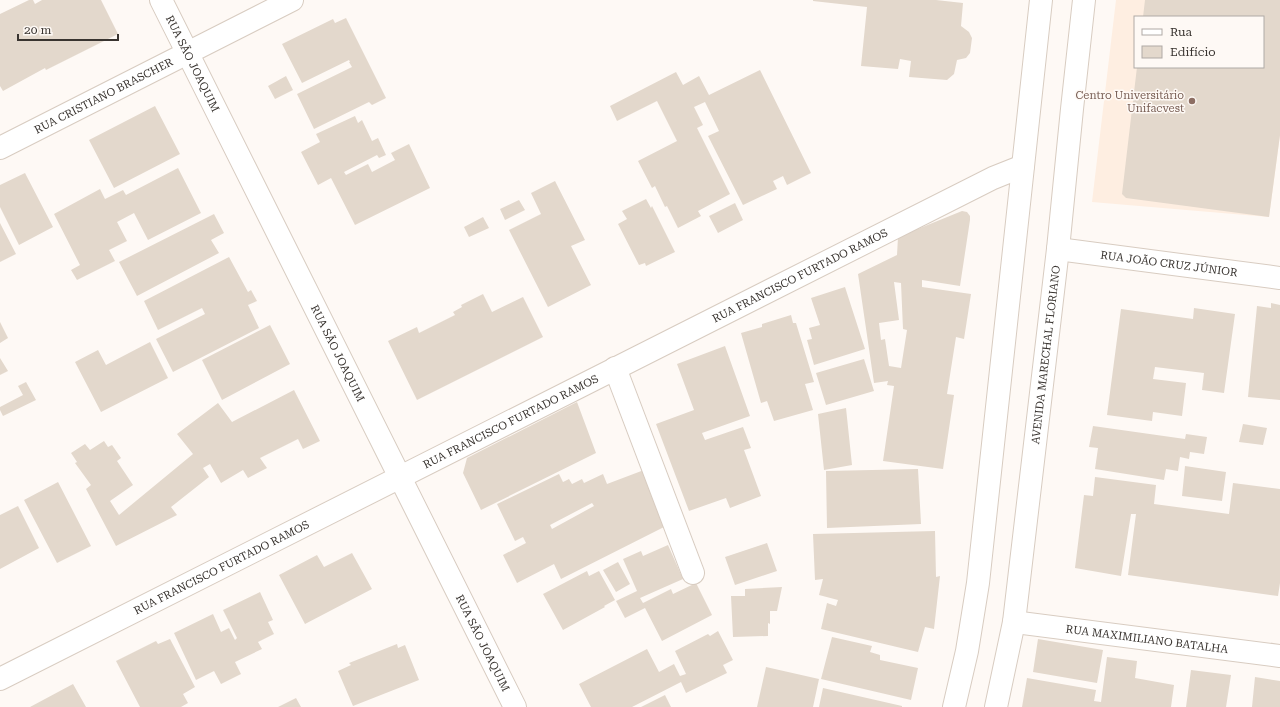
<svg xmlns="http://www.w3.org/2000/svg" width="1280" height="707" viewBox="0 0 1280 707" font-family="'Roboto Serif',serif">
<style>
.built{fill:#feeee1;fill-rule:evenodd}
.building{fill:#e3d8cc;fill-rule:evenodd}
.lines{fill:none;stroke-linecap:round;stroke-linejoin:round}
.street-casing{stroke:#d8ccc1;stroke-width:24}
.secondary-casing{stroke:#d8ccc1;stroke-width:24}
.street{stroke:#fff;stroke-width:22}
.secondary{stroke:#fff;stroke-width:22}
.education-dot{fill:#8d6e63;stroke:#fef9f5;stroke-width:1.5}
.labels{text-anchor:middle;stroke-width:3;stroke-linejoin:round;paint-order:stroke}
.street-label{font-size:11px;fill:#393430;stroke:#fef9f5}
.education-label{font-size:11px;fill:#785e54;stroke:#fef9f5;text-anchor:end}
</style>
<rect width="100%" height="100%" fill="#fef9f5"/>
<path class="built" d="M1116 0H1280V135L1269 217 1092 202ZM1135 17H1263V67H1135Z"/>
<path class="building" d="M29 0H33L35 4 42 0H101L118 34 46 70 45 68 3 91 0 86V14Z
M813 0H936L963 3 961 26 969 32 972 38 970 53 966 58 957 60 954 74 947 80 909 77 911 61 900 59 898 69 861 66 867 7 813 1Z
M1145 0H1280V135L1269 217 1126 198 1122 194 1137 67H1263V17H1143Z
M346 18 386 98 372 105 369 102 314 129 297 94 352 67 349 62H350L349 60 302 83 282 44 333 19 335 23Z
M760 70 811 173 787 185 783 176 773 181 777 189 743 205 708 136 719 131 705 102 694 107 703 125 697 128 730 194 698 211 701 216 678 228 667 206 665 207 655 186 652 188 638 161 677 141 657 101 617 121 610 106 676 72 683 85 699 76 709 95Z
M286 76 293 90 275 99 268 86Z
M155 106 180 154 114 188 89 140Z
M355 116 358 123 362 120 372 141 378 138 386 155 379 158 377 155 344 172 346 175 368 164 372 172 395 160 391 153 409 144 430 188 355 225 331 178 318 185 301 152 320 142 316 134Z
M178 168 201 213 148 240 134 213 117 222 127 241 109 250 115 261 77 280 71 270 80 265 54 214 100 189 105 199 123 190 126 195Z
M25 173 53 227 19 245 0 207V185Z
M555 181 585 240 571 246 591 285 548 307 509 230 541 214 531 193Z
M646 199 651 208 652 206 675 252 646 266 645 263 639 265 618 224 627 219 622 211Z
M519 200 525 210 505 220 500 209Z
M735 203 743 220 718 233 709 216Z
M962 211 967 212 970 216V220L960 286 922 280V287L971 294 964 339 956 337 947 394 954 395 943 469 883 461 894 386 887 385 888 381 874 383 858 274 897 255 898 237ZM894 282 901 283 903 329 907 330 901 368 889 366 885 339 881 340 879 323 899 320Z
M214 214 224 233 211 240 219 253 137 296 119 262Z
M483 217 489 228 469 237 464 227Z
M0 223 16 254 0 262Z
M229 257 248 292 251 290 257 301 248 305 259 328 173 372 156 339 205 314 202 308 158 330 144 301Z
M845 287 865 349 814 365 807 340 812 339 809 328 820 325 811 298Z
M483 294 492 312 523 297 543 337 417 400 388 341 417 327 419 333 455 315 453 312 462 307 461 305Z
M1271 303 1280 305V400L1248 397 1257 306 1271 308Z
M1194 308 1235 314 1224 393 1202 390 1204 373 1155 367 1153 379 1186 383 1182 416 1153 412 1152 421 1107 415 1121 309 1193 319Z
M791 315 793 323H796L814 382 805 384 813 410 774 421 767 401 761 403 741 333 762 327V324Z
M0 322 8 338 0 343Z
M270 325 290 364 222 400 202 360Z
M150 342 168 378 101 412 75 362 98 350 106 365Z
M725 346 750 416 702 433 705 440 743 427 751 448 744 450 761 496 730 508 726 498 689 511 656 424 694 410 677 364Z
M0 358 8 371 0 375Z
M864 359 874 391 826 405 816 373Z
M26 382 36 400 3 416 0 410V407L23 395 18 386Z
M294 390 320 441 303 449 298 439 260 458 267 468 248 478 243 470 221 483 210 464 203 468 209 477 171 507 177 515 116 546 86 489 91 485 75 463 77 462 71 453 85 444 90 450 104 441 108 447 112 445 121 458 117 461 133 485 110 501 119 515 193 454 177 434 218 403 232 422Z
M577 402 596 453 481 510 463 473 467 458Z
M846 408 852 465 824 470 818 414Z
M1243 424 1267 428 1263 445 1239 442Z
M1093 426 1185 439 1186 434 1207 437 1204 454 1190 452 1189 459 1180 457 1178 471 1166 469 1164 480 1095 469 1098 448 1089 447Z
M1185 466 1226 472 1222 501 1182 496Z
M918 469 921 524 827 528 826 471Z
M644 470 666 526 561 579 554 564 517 583 503 555 526 543 523 537 515 541 497 504 559 474 563 482 569 479 572 484 582 479 584 483 603 474 607 484ZM592 503 594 506 552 529 550 525Z
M1095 477 1156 485 1154 504 1229 514 1233 483 1280 489V583L1278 596 1128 575 1136 514H1131L1121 576 1075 568 1084 495 1093 496Z
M58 482 91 546 57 563 24 500Z
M18 506 39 548 0 569V515Z
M935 531 936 577 940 576 934 629 925 627 918 652 821 629 827 603 836 606 838 600 819 595 823 579 815 580 813 534Z
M767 543 777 571 735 585 725 557Z
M668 545 683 579 640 598 643 603 671 589 673 594 696 583 712 615 662 641 645 608 625 618 616 601 637 591 623 559 641 551 643 556Z
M352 553 372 589 305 624 279 575 317 555 324 567Z
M618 562 630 584 616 592 603 570Z
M587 571 589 576 599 571 615 600 604 606 605 607 563 630 543 594Z
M782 587 777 611H770V624L768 623V636L733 637 731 596H745V589Z
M260 592 273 620 268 622 274 634 258 642 262 649 235 662 241 674 221 684 214 671 196 680 174 633 213 614 221 632 229 628 235 640 237 638 223 610Z
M718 631 733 660 723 665 727 673 686 693 681 682 632 707H591L579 684 647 649 659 672 674 664 680 676 686 674 675 651 708 634 710 636Z
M832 637 872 646 870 652 880 655V660L918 668 911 700 821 679Z
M170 639 195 687 183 694 188 703 181 707H140L116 661 156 641 158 644Z
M1038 639 1103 650 1097 683 1033 672Z
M397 644 398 648 405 645 419 680 353 706 338 671 351 665 349 663Z
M1107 657 1137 661 1135 678 1174 685 1171 707H1022L1027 678 1096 690 1094 701 1101 702Z
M766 667 819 679 813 707H757Z
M1191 670 1231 675 1226 707H1186Z
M1255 677 1280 681V707H1252Z
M73 684 86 707H30Z
M823 688 902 706V707H819Z
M665 695 671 707H641Z
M296 698 301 707H278Z"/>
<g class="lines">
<defs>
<g id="street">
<path id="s1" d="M0 148 292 0"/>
<path id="s2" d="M1058 249 1280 278"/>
<path d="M615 368 693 573"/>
<path id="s3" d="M1014 622 1280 656"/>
<path id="s4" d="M0 679 993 178 1023 166"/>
</g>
<g id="secondary">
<path id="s5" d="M161 0 515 707"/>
<path d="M954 707 967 651 978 583 1041 0"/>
<path id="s6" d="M996 707 1014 622 1058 249 1072 109 1084 0"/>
</g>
</defs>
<use href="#street" class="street-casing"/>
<use href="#secondary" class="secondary-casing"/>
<use href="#street" class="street"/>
<use href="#secondary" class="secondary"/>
</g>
<circle class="education-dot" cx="1192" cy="101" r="4"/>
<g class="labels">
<g class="street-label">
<text dy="4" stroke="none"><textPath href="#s5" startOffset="71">RUA SÃO JOAQUIM</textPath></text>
<text dy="4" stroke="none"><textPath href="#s1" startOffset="116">RUA CRISTIANO BRASCHER</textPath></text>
<text dy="4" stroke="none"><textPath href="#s2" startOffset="112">RUA JOÃO CRUZ JÚNIOR</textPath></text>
<text dy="4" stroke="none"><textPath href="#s4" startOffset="896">RUA FRANCISCO FURTADO RAMOS</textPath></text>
<text dy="4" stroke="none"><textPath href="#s5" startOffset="395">RUA SÃO JOAQUIM</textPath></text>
<text dy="4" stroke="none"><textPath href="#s6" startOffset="356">AVENIDA MARECHAL FLORIANO</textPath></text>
<text dy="4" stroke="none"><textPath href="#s4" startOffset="572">RUA FRANCISCO FURTADO RAMOS</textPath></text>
<text dy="4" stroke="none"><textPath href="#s4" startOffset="248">RUA FRANCISCO FURTADO RAMOS</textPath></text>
<text dy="4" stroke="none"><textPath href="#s3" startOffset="134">RUA MAXIMILIANO BATALHA</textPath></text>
<text dy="4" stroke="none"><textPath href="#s5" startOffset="719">RUA SÃO JOAQUIM</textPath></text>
</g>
<g class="education-label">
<text x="1184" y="99">Centro Universitário<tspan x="1184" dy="13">Unifacvest</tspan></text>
</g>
</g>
<rect x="1134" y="16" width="130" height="52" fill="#fef9f5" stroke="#afaaa6"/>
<rect x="1142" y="29" width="20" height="6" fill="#ffffff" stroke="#afaaa6"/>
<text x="1170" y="36" font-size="12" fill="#393430">Rua</text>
<rect x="1142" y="46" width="20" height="12" fill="#e3d8cc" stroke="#afaaa6"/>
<text x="1170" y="56" font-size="12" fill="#393430">Edifício</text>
<path d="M18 34v6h100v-6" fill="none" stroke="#393430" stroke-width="2"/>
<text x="24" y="34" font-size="12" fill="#393430" stroke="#fef9f5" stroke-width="3" paint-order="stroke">20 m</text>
</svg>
